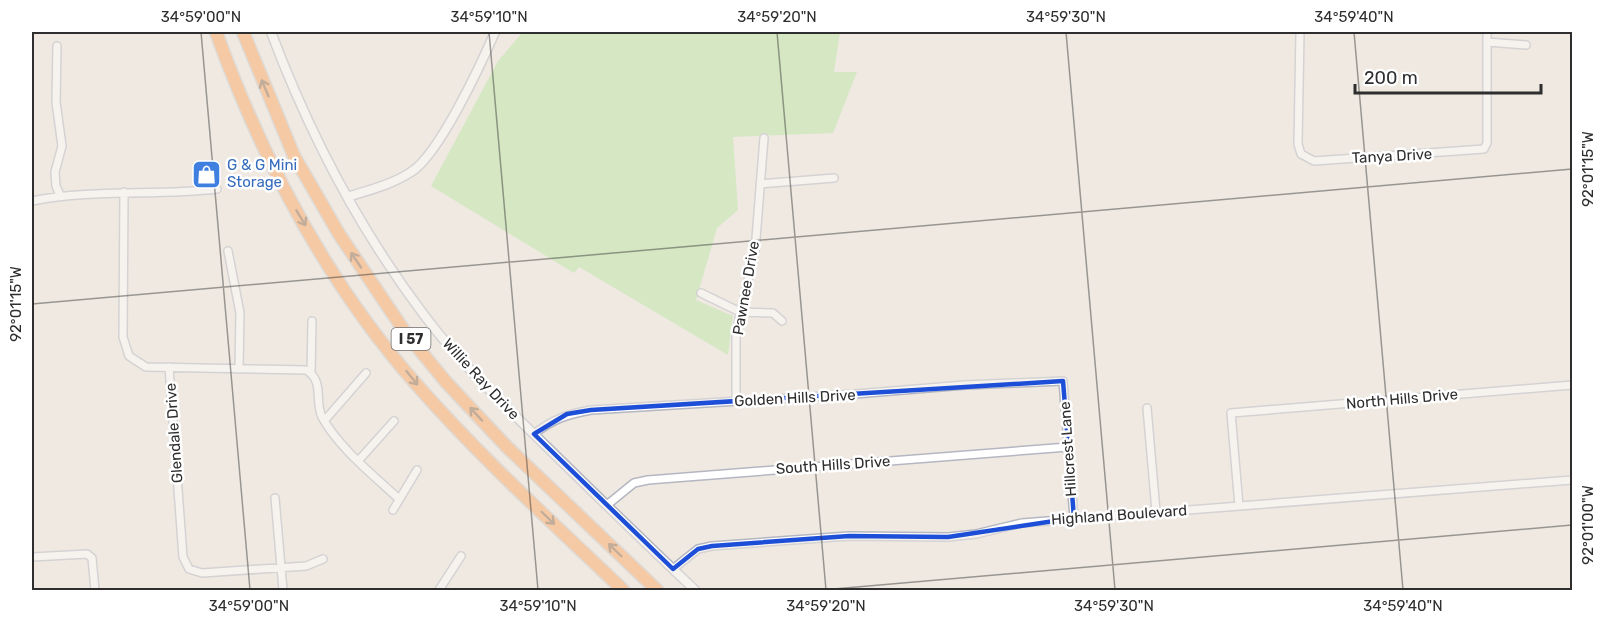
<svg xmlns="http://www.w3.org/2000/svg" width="1604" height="622" viewBox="0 0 1604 622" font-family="Rubik,sans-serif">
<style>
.green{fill:#b6e59e}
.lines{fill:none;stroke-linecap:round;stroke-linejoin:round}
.minor-casing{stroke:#b4b7c1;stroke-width:10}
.tertiary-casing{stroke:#b4b7c1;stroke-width:11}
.motorway-casing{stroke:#c9c9c9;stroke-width:15}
.minor{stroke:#fff;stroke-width:7}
.tertiary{stroke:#fff;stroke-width:8}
.motorway{stroke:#ffa35c;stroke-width:12}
.oneway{stroke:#8c6343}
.marked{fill:none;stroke:#1d4ed8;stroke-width:4.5;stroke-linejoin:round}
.ticks{fill:none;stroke:#2e2e2e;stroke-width:1.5;stroke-opacity:0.45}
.labels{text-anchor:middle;stroke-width:5;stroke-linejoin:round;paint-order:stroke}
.shield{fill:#fff;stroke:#6d6d6d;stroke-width:1.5}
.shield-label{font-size:14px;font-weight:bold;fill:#2e2e2e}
.street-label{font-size:15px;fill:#2e2e2e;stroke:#fff}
.shop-label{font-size:15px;fill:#366cbe;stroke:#fff;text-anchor:start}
.neatline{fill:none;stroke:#2e2e2e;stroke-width:2}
.ticks-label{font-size:15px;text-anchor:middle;fill:#2e2e2e}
</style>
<rect width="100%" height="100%" fill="#efe9e1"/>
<path class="green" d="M651 32H840L834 72H857L833 133 733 137 738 210 717 228 696 300 733 316 728 355 579 267 574 273 431 186 498 61 522 33Z"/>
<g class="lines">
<defs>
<path id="minor" d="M1300 32 1298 144 1301 154 1314 161 1484 149 1487 143V32
M1487 42 1526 45
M57 46 56 102 62 146 55 172 56 186 60 195
M760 184 834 178
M124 192 123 337 129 356 146 367 306 370C325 381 314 401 322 417 339 448 373 475 399 499
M32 201C93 189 155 196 217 189
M228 251 240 313 239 369
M701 293 740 312 773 313 782 321
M169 367 183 557 189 569 202 573 306 566 323 559
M311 373 312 321
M736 401V333L755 251 764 138
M1147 408 1156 511
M325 420 366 373
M534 434C553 419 568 414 591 410L855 394 965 385 1063 381 1074 518
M359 460 394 421
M275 498 283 590
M607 505 634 483 648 480 1068 447
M1239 506 1231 413 1572 385
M393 510 417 470
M32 557 87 554 92 558 95 590
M673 569 698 549 712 546 849 536 948 537 976 534 1022 523 1572 480
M439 590 461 556"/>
<path id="tertiary" d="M271 32C309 133 359 229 424 315 460 363 502 403 545 445 595 494 645 543 695 590
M347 197C369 190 391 185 411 172 439 155 481 64 495 32"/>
<path id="motorway" d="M216 32C262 159 327 283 417 385 481 458 553 523 623 590
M243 32 294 156 339 234 405 332 446 382 507 447 657 590"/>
</defs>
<use href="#minor" class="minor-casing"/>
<use href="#tertiary" class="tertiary-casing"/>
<use href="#motorway" class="motorway-casing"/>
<use href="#minor" class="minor"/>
<use href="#tertiary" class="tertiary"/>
<use href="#motorway" class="motorway"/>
</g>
<defs><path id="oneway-shaft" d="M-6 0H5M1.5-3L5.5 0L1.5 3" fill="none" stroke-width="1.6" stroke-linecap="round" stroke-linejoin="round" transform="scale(1.5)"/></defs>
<g class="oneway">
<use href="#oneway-shaft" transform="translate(265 88) rotate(-113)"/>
<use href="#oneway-shaft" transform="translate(301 218) rotate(59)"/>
<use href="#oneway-shaft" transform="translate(356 260) rotate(-124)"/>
<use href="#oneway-shaft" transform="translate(412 378) rotate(51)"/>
<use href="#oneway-shaft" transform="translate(476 414) rotate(-133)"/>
<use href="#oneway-shaft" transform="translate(548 518) rotate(44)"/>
<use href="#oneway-shaft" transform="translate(615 550) rotate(-136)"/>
</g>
<path d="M0 0H1604V622H0ZM1063 381 1074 518 948 537 849 536 712 546 698 549 673 569 534 434 567 414 591 410Z" fill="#efe9e1" fill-opacity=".55" fill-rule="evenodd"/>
<path class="marked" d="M1063 381 1074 518 948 537 849 536 712 546 698 549 673 569 534 434 567 414 591 410Z"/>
<path class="ticks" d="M201 32 250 590M489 32 538 590M777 32 826 590M1066 32 1115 590M1354 32 1403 590M32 304 1572 169M822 590 1572 525"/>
<defs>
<symbol id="shop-square" viewBox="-11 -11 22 22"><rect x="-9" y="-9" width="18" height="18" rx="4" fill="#3f7fe0" stroke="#fff"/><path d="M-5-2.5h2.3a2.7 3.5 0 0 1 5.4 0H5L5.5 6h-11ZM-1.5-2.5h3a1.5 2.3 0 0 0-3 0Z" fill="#fff"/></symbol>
</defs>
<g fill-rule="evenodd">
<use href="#shop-square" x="190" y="158" width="33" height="33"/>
</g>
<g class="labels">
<rect class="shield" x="391.5" y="328" width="39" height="22" rx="4.5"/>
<g class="shield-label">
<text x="411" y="344">I 57</text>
</g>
<g class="street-label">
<text transform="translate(1392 156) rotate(-3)" y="5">Tanya Drive</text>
<text transform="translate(746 288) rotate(-80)" y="5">Pawnee Drive</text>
<text transform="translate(481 379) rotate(47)" y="5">Willie Ray Drive</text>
<text transform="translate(795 398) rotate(-3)" y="5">Golden Hills Drive</text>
<text transform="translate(1402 399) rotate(-5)" y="5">North Hills Drive</text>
<text transform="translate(174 433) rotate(-94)" y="5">Glendale Drive</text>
<text transform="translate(1068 449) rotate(-94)" y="5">Hillcrest Lane</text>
<text transform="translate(833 465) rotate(-4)" y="5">South Hills Drive</text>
<text transform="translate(1119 515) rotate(-4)" y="5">Highland Boulevard</text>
</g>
<g class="shop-label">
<text x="227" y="170">G &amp; G Mini<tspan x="227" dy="17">Storage</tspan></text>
</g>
</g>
<rect width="1604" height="622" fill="none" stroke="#ffffff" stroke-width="66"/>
<path d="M1355 84v9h186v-9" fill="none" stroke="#2e2e2e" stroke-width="3"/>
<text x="1364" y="84" font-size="18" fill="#2e2e2e" stroke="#ffffff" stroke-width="4.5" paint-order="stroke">200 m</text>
<rect x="33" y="33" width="1538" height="556" class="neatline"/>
<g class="ticks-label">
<text x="201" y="22">34°59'00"N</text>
<text x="489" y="22">34°59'10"N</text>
<text x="777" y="22">34°59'20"N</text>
<text x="1066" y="22">34°59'30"N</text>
<text x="1354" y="22">34°59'40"N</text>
<text transform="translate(1588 169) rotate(-90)" y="5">92°01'15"W</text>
<text transform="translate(16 304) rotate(-90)" y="5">92°01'15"W</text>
<text transform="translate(1588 525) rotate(-90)" y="5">92°01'00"W</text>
<text x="249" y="611">34°59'00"N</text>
<text x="538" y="611">34°59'10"N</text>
<text x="826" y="611">34°59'20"N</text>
<text x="1114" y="611">34°59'30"N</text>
<text x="1403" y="611">34°59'40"N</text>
</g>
</svg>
